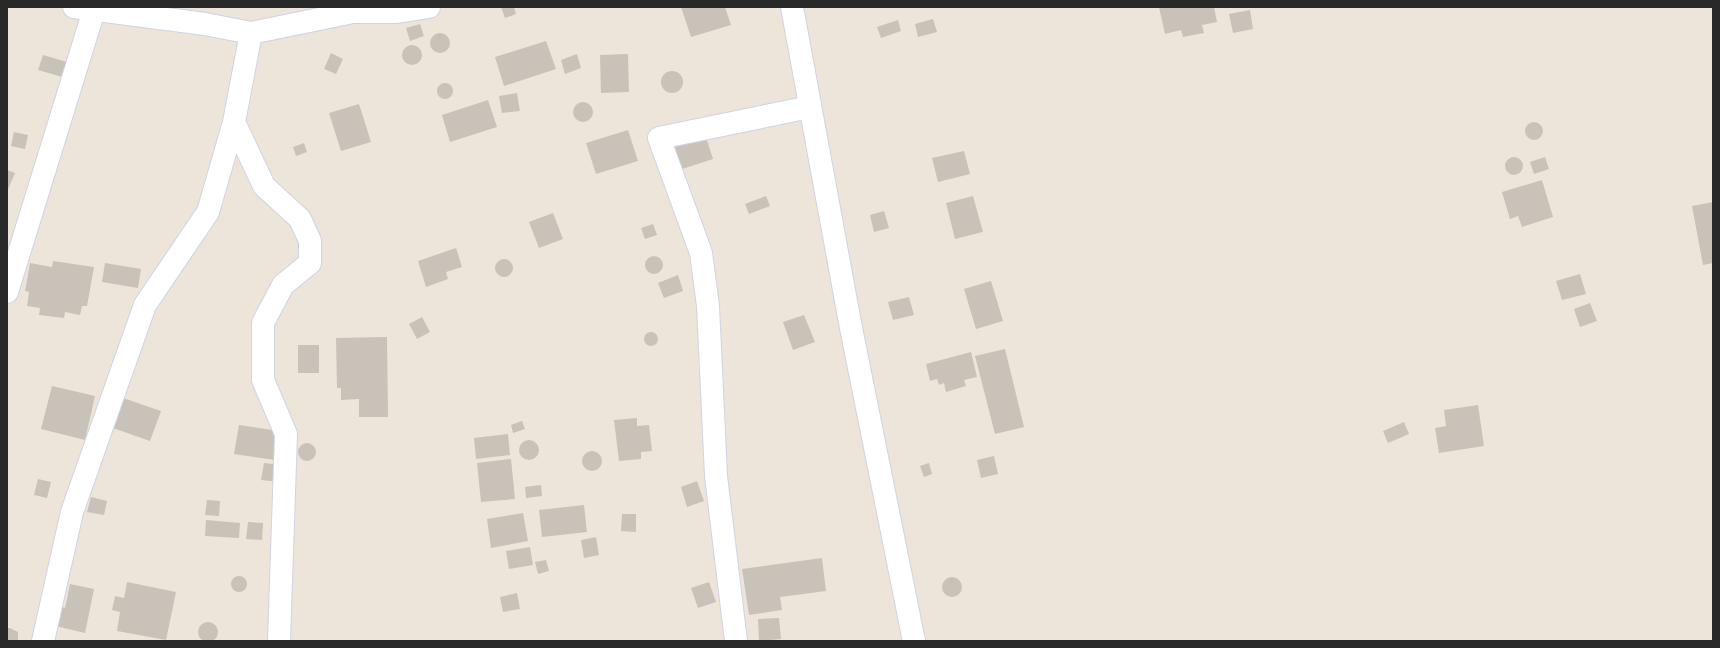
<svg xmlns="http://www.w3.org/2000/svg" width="1720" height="648" viewBox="0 0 1720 648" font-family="Arial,sans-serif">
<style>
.building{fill:#c8c2b9}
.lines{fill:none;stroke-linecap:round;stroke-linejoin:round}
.minor-casing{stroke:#cfd3e4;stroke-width:24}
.tertiary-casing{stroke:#cfd3e4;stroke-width:24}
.minor{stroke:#fff;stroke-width:22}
.tertiary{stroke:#fff;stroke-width:22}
</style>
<rect width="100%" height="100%" fill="#ede5d9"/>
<path class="building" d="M501 7H514L516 14 505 18Z
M681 7H725L731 25 691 37Z
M1159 7H1214L1217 22 1202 25 1204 33 1183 37 1181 30 1165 34Z
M1250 10 1253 29 1233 33 1229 14Z
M933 19 937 32 918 37 915 24Z
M898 20 901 31 881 38 877 27Z
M420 24 424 36 410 41 406 28Z
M430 43a10 10 0 1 1 20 0a10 10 0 1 1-20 0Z
M546 41 556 69 504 86 495 57Z
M402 55a10 10 0 1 1 20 0a10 10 0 1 1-20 0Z
M331 53 343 59 336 74 324 69Z
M577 54 581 68 565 74 561 60Z
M628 54 629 92 601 93 600 55Z
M43 55 67 62 62 77 38 70Z
M661 82a11 11 0 1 1 22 0a11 11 0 1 1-22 0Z
M437 91a8 8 0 1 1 16 0a8 8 0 1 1-16 0Z
M517 93 520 111 502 113 499 96Z
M488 100 497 127 450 142 442 115Z
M573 112a10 10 0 1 1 20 0a10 10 0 1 1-20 0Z
M359 104 371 142 341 151 329 113Z
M1525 131a9 9 0 1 1 18 0a9 9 0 1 1-18 0Z
M628 130 638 161 596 174 586 143Z
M704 131 713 159 676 171 668 143Z
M14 132 28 135 25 149 11 146Z
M304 143 307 152 296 156 293 147Z
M964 151 970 174 938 182 932 158Z
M1545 157 1549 169 1534 174 1530 162Z
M1505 166a9 9 0 1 1 18 0a9 9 0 1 1-18 0Z
M7 170 15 173 7 192Z
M1542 180 1553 217 1522 227 1518 216 1510 219 1502 192Z
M766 196 770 206 749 214 745 204Z
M973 196 983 232 955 239 946 203Z
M1713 202V263L1703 265 1692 206Z
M884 211 889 228 874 232 870 215Z
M553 213 563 239 539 248 529 222Z
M653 224 657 235 645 239 641 228Z
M456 248 462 267 446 272 448 279 426 287 418 261Z
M645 265a9 9 0 1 1 18 0a9 9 0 1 1-18 0Z
M495 268a9 9 0 1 1 18 0a9 9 0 1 1-18 0Z
M53 261 94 267 87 306H82L80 315 65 312 64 318 39 315 40 308 27 306 29 292 25 291 30 263 52 267Z
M105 263 141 269 138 288 102 282Z
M1580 274 1586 294 1562 300 1556 281Z
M678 275 683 291 664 298 658 283Z
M991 281 1003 321 976 329 964 289Z
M909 297 914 315 893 320 888 302Z
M1590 303 1597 321 1580 327 1574 309Z
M804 315 815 342 793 350 783 322Z
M422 317 430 332 417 339 409 324Z
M644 339a7 7 0 1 1 14 0a7 7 0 1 1-14 0Z
M387 337 388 417H359V399L341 400V388H337L336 338Z
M298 345H319V373H298Z
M1005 349 1024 427 995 434 975 356Z
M971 352 977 377 964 380 966 386 946 392 944 383 939 385 937 379 930 381 926 364Z
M52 386 95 396 85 440 41 429Z
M123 398 161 411 150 441 113 428Z
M1478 405 1484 446 1439 453 1435 428 1446 426 1444 410Z
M637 418V426L649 425 652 451 641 452V459L619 461 614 420Z
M522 421 525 429 513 433 511 425Z
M1404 422 1409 434 1388 443 1383 431Z
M239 425 279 431 275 460 234 454Z
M508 434 510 455 476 459 474 438Z
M519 450a10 10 0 1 1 20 0a10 10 0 1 1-20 0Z
M298 452a9 9 0 1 1 18 0a9 9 0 1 1-18 0Z
M582 461a10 10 0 1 1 20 0a10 10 0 1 1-20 0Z
M994 456 998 474 981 478 977 460Z
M511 459 515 499 481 502 477 463Z
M264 463 282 465 280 482 261 480Z
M929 463 932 474 924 477 920 466Z
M38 479 51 482 47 498 34 495Z
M697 481 704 501 687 507 681 487Z
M541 485 542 496 526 498 525 487Z
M91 497 107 501 104 515 87 512Z
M207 500 220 501 219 516 205 515Z
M584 505 587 532 542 537 539 510Z
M523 513 528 541 491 548 487 519Z
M622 514H636V532L621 531Z
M206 520 240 523 239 538 205 536Z
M248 522 263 523 262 540 246 539Z
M596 537 599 555 584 558 581 540Z
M530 547 533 565 509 569 506 551Z
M822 558 826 591 780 597 782 610 749 615 742 569Z
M546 560 549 571 538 574 535 562Z
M231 584a8 8 0 1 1 16 0a8 8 0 1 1-16 0Z
M942 587a10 10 0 1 1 20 0a10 10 0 1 1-20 0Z
M127 582 176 592 166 640 117 631 120 612 112 610 115 596 124 598Z
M709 582 716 602 698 608 691 588Z
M70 584 94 589 85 633 55 626 59 607 65 608Z
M517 593 520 609 503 612 500 597Z
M779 618 781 639 759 641 758 619Z
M198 632a10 10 0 1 1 20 0a10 10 0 1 1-20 0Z
M7 628H10L18 632V641H7Z"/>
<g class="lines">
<defs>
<path id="minor" d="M74 7 205 24 251 33 353 12H397L429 7
M234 122 264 186 300 219 310 241V263L283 285 263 323V380L286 434 279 641
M7 292 95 7
M43 641 72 512 145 305 208 212 234 122 251 33
M736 641 716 476 708 306 701 253 659 138 810 107"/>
<path id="tertiary" d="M792 7 851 328 914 641"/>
</defs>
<use href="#minor" class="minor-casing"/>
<use href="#tertiary" class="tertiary-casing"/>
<use href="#minor" class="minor"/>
<use href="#tertiary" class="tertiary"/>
</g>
<rect width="1720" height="648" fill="none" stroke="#292929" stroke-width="16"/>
</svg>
